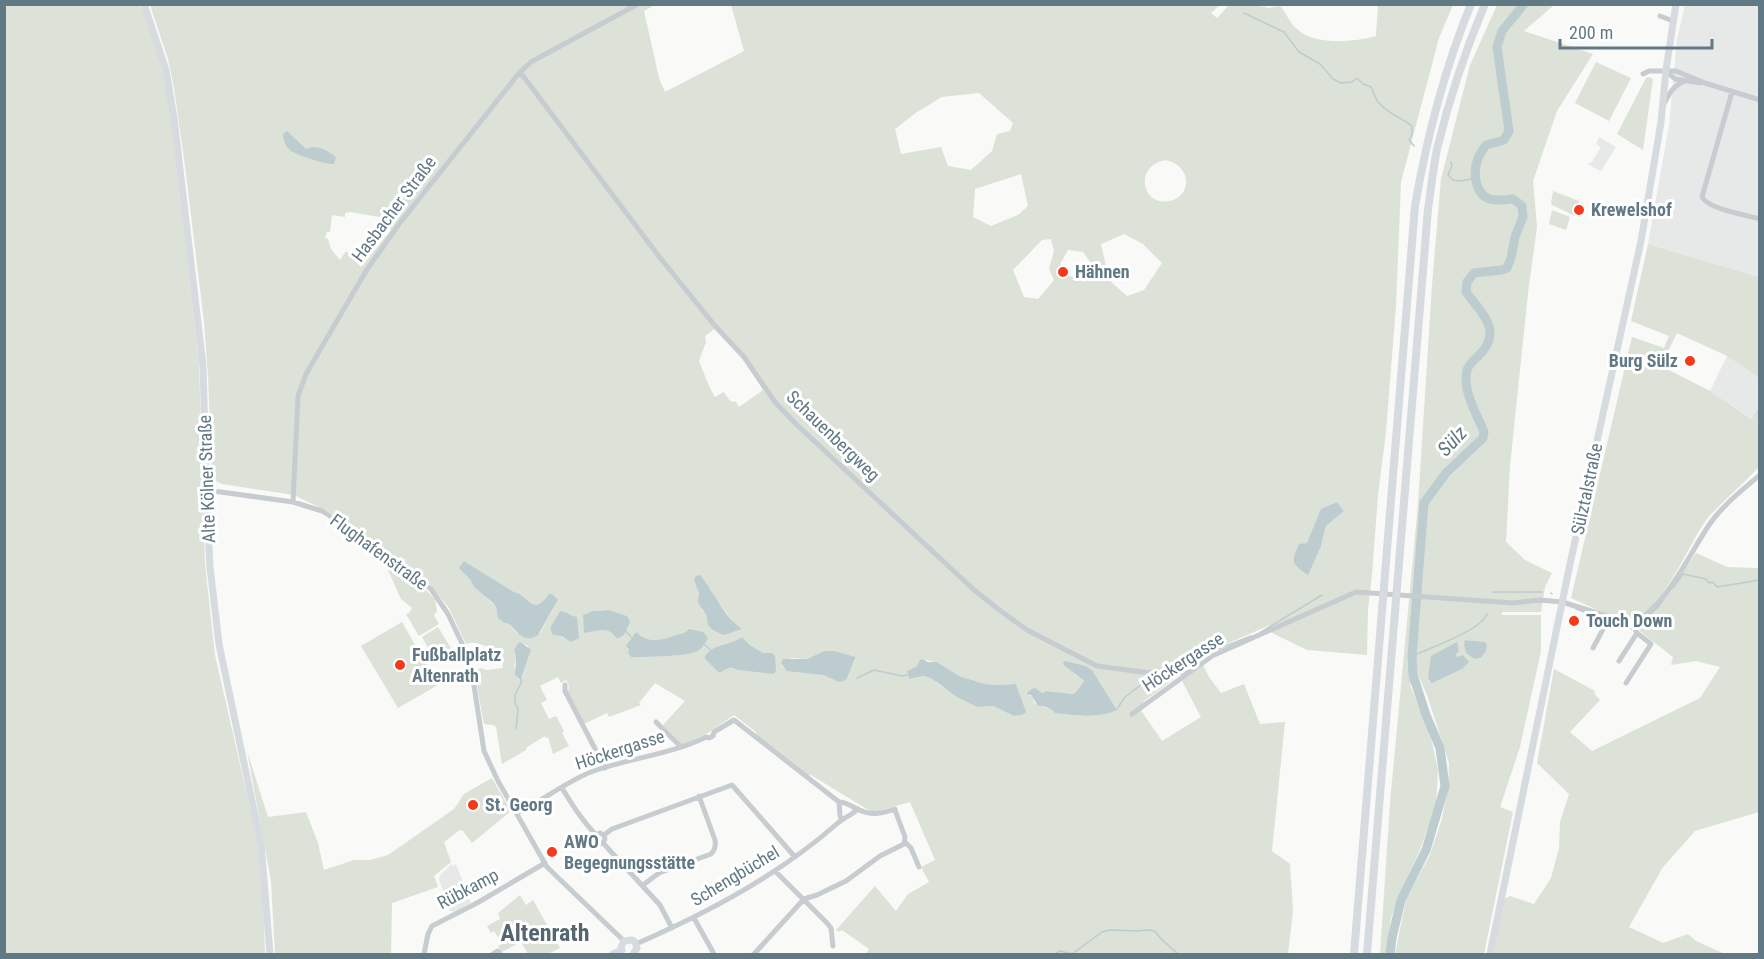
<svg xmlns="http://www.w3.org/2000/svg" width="1764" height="959" viewBox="0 0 1764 959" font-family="'Roboto Condensed',sans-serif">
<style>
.built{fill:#e7e9e8}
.green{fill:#dce2d7;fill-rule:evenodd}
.water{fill:#bdcccf}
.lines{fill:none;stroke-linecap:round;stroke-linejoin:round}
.stream{stroke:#bdcccf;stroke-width:1.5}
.river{stroke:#bdcccf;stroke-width:9}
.minor{stroke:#c6cccf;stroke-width:5}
.major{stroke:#d5dbdf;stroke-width:7}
.highway{stroke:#d5dbdf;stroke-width:8}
.poi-dot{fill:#f5391b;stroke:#fff;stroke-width:2}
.labels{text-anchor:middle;stroke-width:6;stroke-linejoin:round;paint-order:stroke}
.street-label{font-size:18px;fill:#617985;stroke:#fff}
.poi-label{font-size:18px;font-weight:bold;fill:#617985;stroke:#fff;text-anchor:start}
.water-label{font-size:20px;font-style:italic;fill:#5c787e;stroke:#fff}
.district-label{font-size:24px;font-weight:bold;fill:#54666f;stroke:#fff}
</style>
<rect width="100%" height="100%" fill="#f9f9f7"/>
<path class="built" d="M1685 5H1759V277L1648 244 1669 125 1677 39Z
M1599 137 1616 147 1601 171 1587 164 1592 162 1601 147 1596 144Z
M1727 356 1759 378V405L1753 419 1710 391Z
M452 864 453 866 456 864 471 903 454 912 449 910 439 879 441 874Z"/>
<path class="green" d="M4 5H140L147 20 167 85 199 363 205 564 215 655 257 839 263 900 265 954H5Z
M150 5H655L644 11 659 78 665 92 744 51 731 5H1220L1211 13 1217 18 1229 5H1254L1269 8 1280 6C1287 13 1289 23 1297 29 1315 46 1354 42 1376 36L1378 5H1453L1439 38 1401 182 1396 306 1386 432 1378 495 1372 575 1368 609 1367 655 1307 650 1272 633 1270 625 1229 643 1206 656 1144 701 1140 709 1162 741 1201 717 1182 681 1203 665 1209 677 1221 693 1244 684 1260 724 1285 722 1272 851 1290 864 1293 911 1288 954H866L869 949 842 930 839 932 836 930 875 886 896 911 908 894 929 882 921 867 935 860 910 802 879 811H870L811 775H807L756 736V732L734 715 708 733 682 745 663 725 685 701 655 683 639 703 641 705 609 717 607 713 584 724 568 692 569 686 566 680 561 683 558 677 540 686 547 700 541 703 549 719 556 716 564 731 562 733 569 746 553 754 548 737 545 738V736L527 747 526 750 502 764 496 727 493 725 484 724 474 671 481 668 486 670 503 668C502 656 497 649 486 646 478 644 475 641 466 644L449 608 428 582 337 516 294 495 222 484 212 479 208 376 204 322 185 166 174 88 168 59ZM979 93 1013 123 1010 131 997 134 992 151 971 170 948 166 941 147 901 154 895 129 917 112 942 97ZM1166 160C1180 163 1191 176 1184 191 1181 196 1175 200 1169 201 1142 207 1133 165 1166 160ZM1021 174 1028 206 1018 215 991 226 973 217 975 189ZM350 212 392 219 388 226 391 230 361 267 346 251 340 260 331 249 328 239 325 238 327 232H330L332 215 345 217V213ZM1124 234 1143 244 1162 263 1144 290 1127 296 1109 280 1101 244ZM1051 239 1054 251 1049 269 1054 280 1038 299 1024 297 1013 270 1042 240ZM1068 250 1083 252 1093 266 1085 282 1067 275 1060 264ZM716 328 743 358 763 390 739 407 736 402 730 401 724 392 715 397 709 386 699 361 706 342 705 336ZM1337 502 1344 511 1326 526 1321 546 1299 545 1307 543ZM464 561 514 592C522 593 525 604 534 605 539 605 543 601 548 601 551 600 555 600 558 600L540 633H517L509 624 505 623 496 610V607L485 596 474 587ZM703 579 713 592 714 597 736 625 741 629C710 617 691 618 703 579ZM609 610 627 616C626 627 627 633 617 639 609 627 601 629 589 632L584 625 583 615 593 611ZM560 611 573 617 564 639 561 636 554 635 550 628ZM686 633 708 638C691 660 656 657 631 657L628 653 629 649 641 637C657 644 670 637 686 633ZM742 637 750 645 763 653 765 673 737 670 733 667 726 668 719 673 704 658C711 643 728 646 742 637ZM521 642 528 646 529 656 522 679 514 667 516 657 514 650 518 644ZM824 651H835L856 657 855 661 845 680C836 683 831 677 822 675 809 672 796 671 783 667L781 663 792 658 807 659ZM923 659 941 664 950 672 959 676 985 684 996 685 1016 684 1020 695V715L1014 716 993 706 977 707 939 685 932 679 924 676 909 679 907 671 917 666ZM1067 662 1086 666 1092 670 1117 710H1053L1034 703 1033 698 1027 693H1042L1046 691 1073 694 1076 692 1084 681 1074 674Z
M1497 5H1554L1524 31 1593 54 1557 111 1533 181 1537 227 1528 293 1510 466 1506 542 1525 560 1552 573 1545 587 1541 612H1502V615H1541V651L1520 747 1500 807 1513 812 1484 954H1395L1406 899 1429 857 1441 822 1448 790 1449 763 1427 695 1417 673 1410 685 1431 738 1438 770 1436 804 1420 850 1400 893 1391 918 1386 954H1380L1390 803 1418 504 1432 285 1441 179 1470 65ZM1466 640 1485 642 1486 651 1481 658 1475 659ZM1459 651 1456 654 1462 669 1432 682 1428 680Z
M1596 62 1631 78 1609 121 1575 103Z
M1649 77 1653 79 1643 150 1617 134 1646 78Z
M1553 191 1579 201V205L1575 216 1552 205 1551 203Z
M1552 210 1570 217 1566 230 1549 224Z
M1648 244 1759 277V378L1727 356 1677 333 1661 366 1710 391 1752 419 1757 409 1760 416 1759 467C1747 479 1735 491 1723 502 1718 508 1711 513 1707 519 1688 543 1659 624 1622 621L1571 598 1632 337 1664 348 1669 336 1631 321Z
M1696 553 1727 567 1759 568V812L1695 831 1663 867 1629 927 1663 943 1688 934 1696 941 1725 954H1493L1504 899 1510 896 1534 904 1551 878 1559 848 1560 822 1569 794 1537 763 1554 669 1595 691 1594 693 1600 700 1570 732 1592 751 1700 698 1720 667 1696 661 1671 665 1673 657 1637 629 1636 625 1663 600Z
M383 559 412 577 435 599 437 611 434 615 439 624 419 636 406 614 409 613 412 608 401 599Z
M402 622 438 685 398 708 361 646Z
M438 627 452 650 435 660 422 637Z
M247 751 268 817 306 812 318 843 324 870 354 860H370L388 855 454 809 464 794 492 778 511 811 472 843 463 831 460 830 444 842 451 862 434 876 438 887 392 903 391 954H275L271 881Z
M520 895 526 905 533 900 560 948 548 954H528L521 942 502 952 498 946 502 944 494 931 491 933 487 926 500 919 498 913Z"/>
<path class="water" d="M287 131 306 149C318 144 326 150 336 157L334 164C325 164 299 156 291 151 286 147 283 140 283 134Z
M1337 502 1344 511 1326 526 1321 546 1308 575C1291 563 1291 562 1299 544L1307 543 1321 509Z
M464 561 514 592C529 595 532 618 549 594H552L558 600 538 635C524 644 519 633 509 624L505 623 498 618 496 607 493 603 474 587 470 579 459 568Z
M700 575C715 592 722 615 742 629L724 635C714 631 706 628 707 616L700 606 698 601 699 593 694 580 696 576Z
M609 610 627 616 630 622 624 635 617 639C608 625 598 631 584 633L583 615 593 611Z
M560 611C567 612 570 616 577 617L579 638 571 642 561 636 553 635 550 628Z
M689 629 703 632 708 638C706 642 703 647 699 650 690 657 644 657 631 657L628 653 629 649 626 646 636 632C648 644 662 640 677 635 683 633 685 634 689 629Z
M742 637 750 645 763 653H772L775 656 776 671 774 674 737 670C730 665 726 669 719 673L704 658C711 643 729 646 742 637Z
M1465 640 1485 642 1487 645 1486 651 1481 658 1475 659 1466 653 1464 645Z
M521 642 531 650 521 680 515 675 516 657 514 650 518 643Z
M1457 642 1459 651 1456 654 1457 657 1463 655 1469 662 1462 669 1432 683 1428 679 1431 656Z
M824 651H835L856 657 846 680 839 682 823 675 787 671 781 663 783 659H807Z
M923 659 928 662H937L959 676 985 684 996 685 1016 684 1026 712 1022 715 1014 716 993 706 977 707 957 697 932 679 924 676 909 679 907 671 917 666 920 660Z
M1065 661 1086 666 1092 670 1117 710C1097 719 1076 715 1055 713 1052 709 1043 705 1038 706L1031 695 1027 694V693L1032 689 1035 688 1042 693 1046 691 1073 694 1076 692 1084 681 1065 666 1063 663Z"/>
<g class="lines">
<path class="stream" d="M1244 13 1284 32 1299 52 1320 64 1333 79 1341 83 1352 82 1357 78 1363 84 1371 87C1374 93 1376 101 1380 104 1389 114 1402 118 1412 126V134L1409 140 1414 146
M1451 162 1452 166 1448 175 1453 180 1461 181 1476 178
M1673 588 1683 574 1706 579 1709 583 1713 582 1717 587 1760 580
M1493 592H1542
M1551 593 1552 594
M1576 609 1603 619
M1613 623 1632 629
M1637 627 1658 607 1664 599
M625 630 631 637
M1261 632 1322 595
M702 643 710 649
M1412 656C1430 648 1480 631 1487 614
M1161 669 1188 661 1251 636
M857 678 874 670 902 676 907 675
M1117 709 1125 697 1151 677
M516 729 518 709 515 703V695L521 683V679
M1055 954 1060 951 1072 954 1102 932 1109 930 1136 931 1148 930 1155 931C1161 941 1170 946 1178 954"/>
<path class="river" d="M1390 954 1392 938 1401 900 1426 850 1445 786 1440 748 1426 715 1413 675 1412 656 1424 503 1446 473 1483 438 1484 432C1476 412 1462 391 1467 370 1469 363 1478 357 1482 352 1502 329 1480 311 1466 292L1467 282 1474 273 1501 270 1507 268 1511 258 1515 237 1523 217 1522 206 1513 199C1506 200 1497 201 1490 199 1474 194 1473 171 1478 158 1480 154 1483 149 1486 145L1504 140 1509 131 1497 47 1502 31 1524 4"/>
<path class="minor" d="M1660 16 1673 21
M1666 71 1675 79 1701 83
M520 72 661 259 716 327 744 357 775 402 796 424 973 589 998 609 1027 630 1097 666 1150 673 1188 672
M1643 74 1649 71H1676L1705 83 1760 100
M1732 92 1702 197C1708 209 1746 215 1760 219
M1664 104C1670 92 1673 86 1685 81
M206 490 293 502 322 511 362 536 431 589 448 614 466 652 473 679 484 751 498 781 547 867 624 941
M293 502 298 396 306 374 366 271 399 224 520 72 531 62 638 4
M1633 624C1668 603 1687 558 1709 525 1722 506 1742 490 1760 475
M1593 648 1609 618
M1619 661 1637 633
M1626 683 1651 644 1637 633 1633 624
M565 685V691L605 768
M1132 714 1212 656 1356 592 1513 603 1540 600 1562 602 1633 624
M656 722 681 747
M562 788C573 806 581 819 596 835L600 833 604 835 605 839 603 843 599 844 595 842 594 838 596 835
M839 802 840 816 842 820
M515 811H522C544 799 568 781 591 772 628 758 670 755 706 737L709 738 713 736 714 732 734 720 839 802C846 802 851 806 857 809 871 816 881 814 895 809
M604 835 612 829 732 785 795 857
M905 842 911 848 919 867
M603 843 660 905 672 928
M775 871 826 922 831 928 833 946
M643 885 659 873 711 854C715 850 716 846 715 840L699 796
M694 918 714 954
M636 944C709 912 779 875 839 822 845 817 852 815 858 809
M424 954 428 934 432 926 477 903 545 863
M493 954 498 951 500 954
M754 954 804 899 817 895 846 881 880 856 904 844 905 837 895 810"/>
<path class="major" d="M144 4 166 70 174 118 203 366 207 509 210 567 219 644 261 844 270 954
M622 950 621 947 624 941 632 940 635 942 637 948 633 954
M613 954 622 950
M1490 954 1570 564 1641 241 1661 122 1666 70 1676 4"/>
<path class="highway" d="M1354 954 1415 206C1427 136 1444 70 1471 4
M1367 954 1428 209C1431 189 1433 169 1437 149 1449 100 1465 51 1485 4"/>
</g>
<g class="poi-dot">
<circle cx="1579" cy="210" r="6"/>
<circle cx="1063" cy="272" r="6"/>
<circle cx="1690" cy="361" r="6"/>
<circle cx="1574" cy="621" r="6"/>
<circle cx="400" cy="665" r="6"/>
<circle cx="473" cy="805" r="6"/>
<circle cx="552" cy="852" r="6"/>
</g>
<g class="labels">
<g class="street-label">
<text transform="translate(394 209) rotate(-53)" y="6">Hasbacher Straße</text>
<text transform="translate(833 436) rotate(44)" y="6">Schauenbergweg</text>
<text transform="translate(207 479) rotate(-92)" y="6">Alte Kölner Straße</text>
<text transform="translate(1587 489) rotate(-78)" y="6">Sülztalstraße</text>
<text transform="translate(379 552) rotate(36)" y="6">Flughafenstraße</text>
<text transform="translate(1183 662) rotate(-33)" y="6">Höckergasse</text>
<text transform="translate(620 750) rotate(-18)" y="6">Höckergasse</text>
<text transform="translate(735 876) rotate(-31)" y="6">Schengbüchel</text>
<text transform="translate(468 889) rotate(-28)" y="6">Rübkamp</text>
</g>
<g class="poi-label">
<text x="1591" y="216">Krewelshof</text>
<text x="1075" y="278">Hähnen</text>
<text x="1678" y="367" text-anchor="end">Burg Sülz</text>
<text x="1586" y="627">Touch Down</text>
<text x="412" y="661">Fußballplatz<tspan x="412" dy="21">Altenrath</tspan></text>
<text x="485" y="811">St. Georg</text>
<text x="564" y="848">AWO<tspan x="564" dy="21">Begegnungsstätte</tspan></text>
</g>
<g class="water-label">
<text transform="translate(1452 441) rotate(-47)" y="7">Sülz</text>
</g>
<g class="district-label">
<text x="545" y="941">Altenrath</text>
</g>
</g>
<rect width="1764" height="959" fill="none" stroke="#617985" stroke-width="12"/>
<path d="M1560 39v9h152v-9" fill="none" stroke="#617985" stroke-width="3"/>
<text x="1569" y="39" font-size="18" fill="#617985" stroke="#ffffff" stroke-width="4.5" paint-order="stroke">200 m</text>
</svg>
